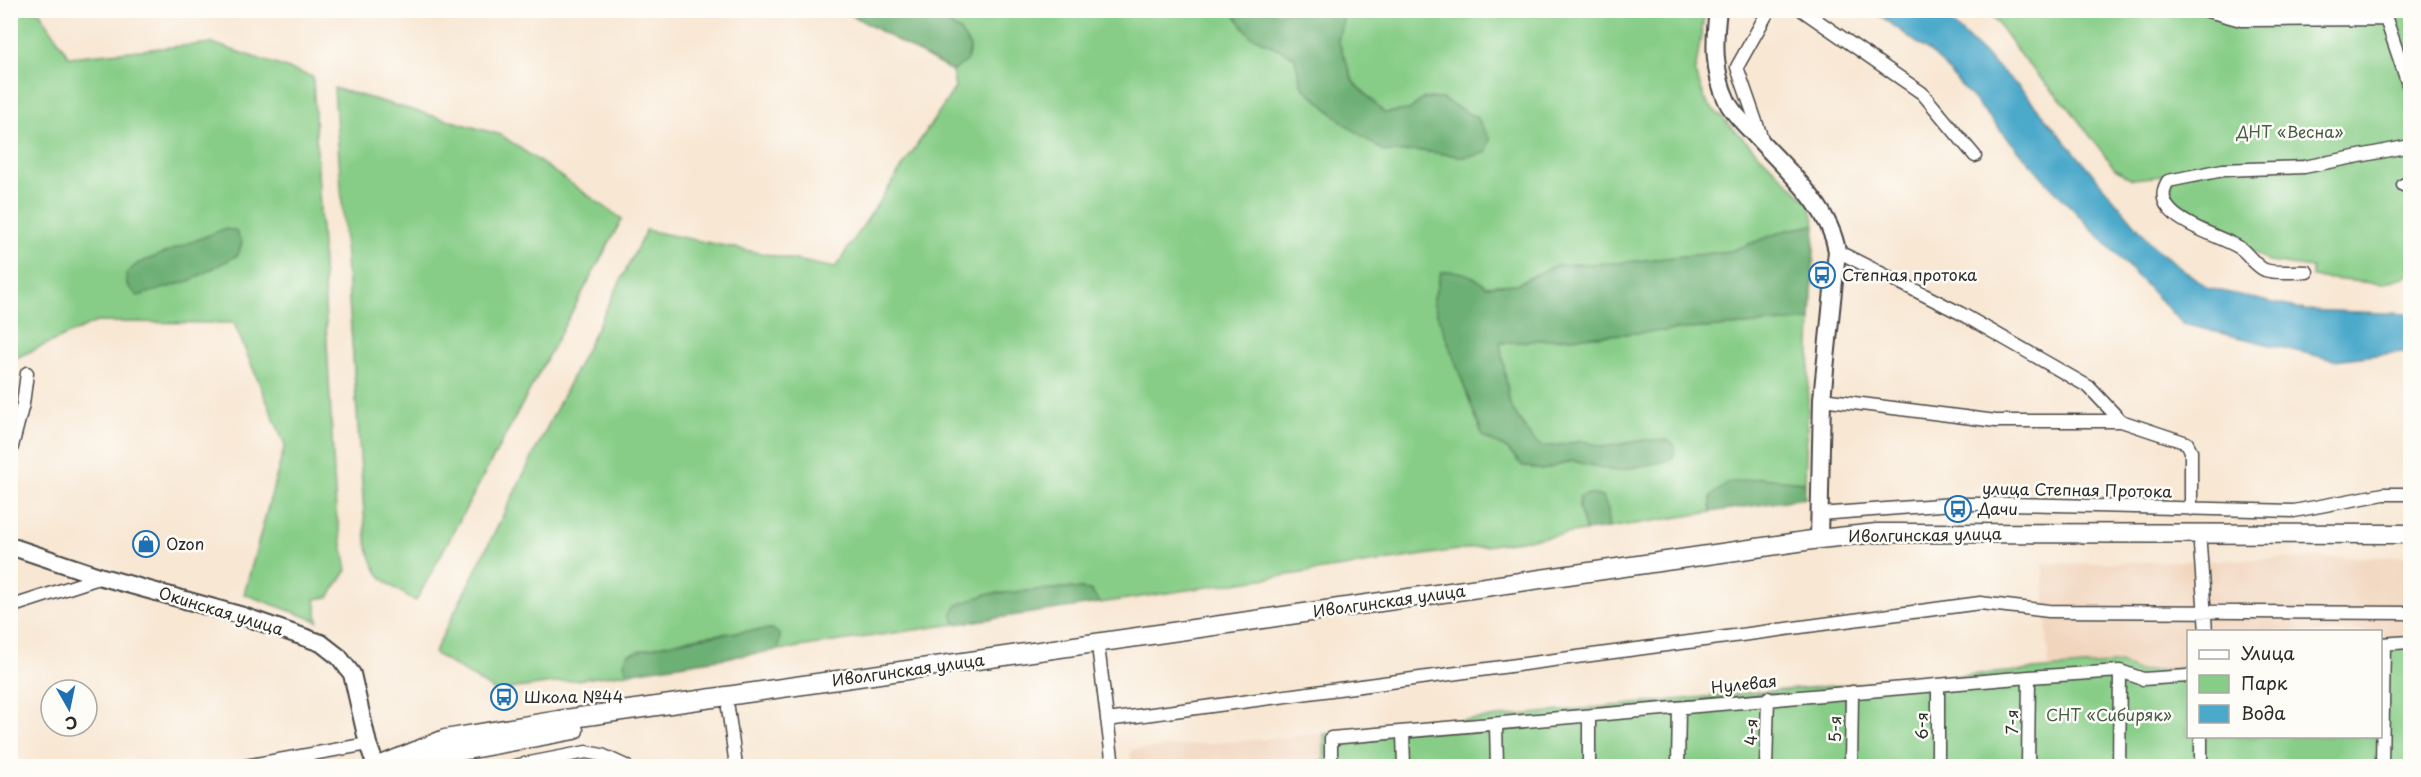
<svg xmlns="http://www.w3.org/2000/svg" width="2421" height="777" viewBox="0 0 2421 777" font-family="'Playpen Sans',sans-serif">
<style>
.built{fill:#f1d5bd}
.green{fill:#87cd87;stroke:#597c59;stroke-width:1.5}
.forest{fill:#6db074;stroke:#4c6e50;stroke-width:1.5}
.water{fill:#4ba9ca;stroke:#3b6a7a;stroke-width:1.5}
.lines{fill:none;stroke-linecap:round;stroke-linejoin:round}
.street-casing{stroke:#4a4744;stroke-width:15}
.secondary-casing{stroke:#4a4744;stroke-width:20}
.primary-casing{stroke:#4a4744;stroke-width:21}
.street{stroke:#fff;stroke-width:12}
.secondary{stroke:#fff;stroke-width:16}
.primary{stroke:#fff;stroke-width:18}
.labels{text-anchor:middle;stroke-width:5;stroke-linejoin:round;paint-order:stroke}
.park-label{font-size:16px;fill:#475c47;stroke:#fdfcf7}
.poi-label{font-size:16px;fill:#2b2b2b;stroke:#fdfcf7;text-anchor:start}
.street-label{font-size:16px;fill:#2b2b2b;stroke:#fdfcf7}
</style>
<rect width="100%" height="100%" fill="#fdfcf7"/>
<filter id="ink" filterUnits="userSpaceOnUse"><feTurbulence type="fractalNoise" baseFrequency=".0167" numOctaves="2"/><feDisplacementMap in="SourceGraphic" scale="12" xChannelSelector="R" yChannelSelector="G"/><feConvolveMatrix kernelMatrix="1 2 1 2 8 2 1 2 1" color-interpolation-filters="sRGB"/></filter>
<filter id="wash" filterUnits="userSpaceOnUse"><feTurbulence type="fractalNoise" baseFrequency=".008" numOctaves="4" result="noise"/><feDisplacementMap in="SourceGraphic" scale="24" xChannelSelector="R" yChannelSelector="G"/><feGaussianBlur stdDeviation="1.35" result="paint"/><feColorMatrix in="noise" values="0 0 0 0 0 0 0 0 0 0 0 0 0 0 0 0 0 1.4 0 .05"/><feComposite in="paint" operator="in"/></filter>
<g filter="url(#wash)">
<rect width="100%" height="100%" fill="#f8e7d3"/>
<path class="built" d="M2410 556V638L2381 640 2380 632H2188V668L2137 671 2121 663 2049 669 2043 564Z
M1324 734V766H1080L1131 762 1130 750Z"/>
<path class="green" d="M11 11H39L69 57 212 43 313 77 336 512 347 570 329 597 315 599 318 621 244 594 285 445 234 323 96 322 11 360Z
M927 11H1231L1251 36 1294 56 1302 86 1345 124 1385 152 1424 151 1464 157 1477 118 1442 99 1424 98 1409 110 1384 113 1353 81 1338 40 1345 11H1705L1695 73 1707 103 1810 204 1815 225 1787 230 1731 251 1619 263 1556 265 1517 284 1486 286 1474 277 1441 272 1433 302 1483 437 1506 448 1523 466 1542 470 1573 461 1616 471 1670 460 1675 453 1674 445 1646 440 1604 447 1582 441 1554 446H1541L1532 439 1510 405 1500 343 1811 320 1805 482 1760 478 1711 496V512L1608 528V509L1579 508 1586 531 1100 603 1090 590 1067 588 987 594 952 615 956 624 778 650 780 635 772 629C721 633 669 637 624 662L627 673 495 691 434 653 646 230 835 268 955 88 952 71 967 61 960 31Z
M1989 11H2410V275L2382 284 2312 277V268L2269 262 2242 243 2184 217 2170 201 2173 175 2132 179 2115 169 2069 108 2023 59Z
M334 88 501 135 622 219 416 601C383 581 375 580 366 540Z
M2410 638V766H1324V734L1747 693 2121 663 2137 671 2188 668V736H2380L2381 640Z"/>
<path class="forest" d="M844 11H927L960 31 970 47 967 61 952 71Z
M1231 11H1345L1338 40 1353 81 1384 113 1409 110 1424 98 1442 99 1477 118 1490 139 1486 153 1464 157 1424 151 1385 152 1345 124 1302 86 1294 56 1251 36Z
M1815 225 1811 320 1500 343 1510 405 1532 439 1541 446H1554L1582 441 1604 447 1646 440H1666L1674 445 1675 453 1670 460 1616 471 1573 461 1542 470 1523 466 1506 448 1483 437 1433 302 1441 272C1460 269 1471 274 1486 286L1517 284 1556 265 1619 263 1731 251 1787 230Z
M224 229 235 230 242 242 238 255 189 281 138 296 127 285 126 274 137 264Z
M1760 478 1805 482V498L1711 512V496L1728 483Z
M1589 494 1602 497 1608 509V528L1586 531 1579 508V497Z
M1067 588 1090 590 1100 603 956 624 952 615 957 605 987 594Z
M772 629 780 635 778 650 627 673 624 662 628 654C675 640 723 633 772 629Z"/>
<path class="water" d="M1874 11H1939L2024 92 2155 248 2208 288 2305 310 2410 314V351L2334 360 2183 324 2044 179 1936 57Z"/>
</g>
<g filter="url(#ink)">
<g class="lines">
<defs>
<path id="street" d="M1802 10 1922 93 1975 156
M2204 10 2241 20 2386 19
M2386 10V19L2410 90
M1762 139 1737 67 1769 10
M2403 185 2410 182
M1837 251 1960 313 2089 387 2121 421 2187 443 2191 451V509
M2307 272C2294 271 2276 274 2265 270 2255 266 2248 253 2240 248 2219 234 2145 218 2168 181L2223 170 2304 167 2410 146
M1822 399 1996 421H2121
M10 454 23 404 27 373
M1819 514 1953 504H2010L2294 511 2384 494H2410
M2200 545 2206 632
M10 607 102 577
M2380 644 2410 642
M1099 654 1113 766
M728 708 736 766
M1589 717V766
M1107 720 1980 603 2049 611 2410 613
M1496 725 1497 766
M1403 733 1404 766
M245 766 368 744
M514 766 586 752 602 755 626 766
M1331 766V738L2029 677 2120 671 2143 679 2188 676
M1678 766 1679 708
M1766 766 1768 698
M1851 766 1852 692
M1938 766V685
M2028 766 2029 677
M2119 766 2120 671
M2201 766V736
M2382 766 2384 644"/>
<path id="secondary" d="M1718 10C1714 41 1713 72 1727 101 1732 113 1744 123 1753 133 1784 168 1829 204 1837 251L1822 399 1819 539
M10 546 102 577 243 616 321 643 339 657 352 674 368 744 376 766"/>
<path id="primary" d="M379 766 445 739 559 720 1819 539 1877 533 2410 534
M408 766 450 753 574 730"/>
</defs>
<use href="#street" class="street-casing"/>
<use href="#secondary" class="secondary-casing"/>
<use href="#primary" class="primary-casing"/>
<use href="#street" class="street"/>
<use href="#secondary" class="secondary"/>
<use href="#primary" class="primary"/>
</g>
</g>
<defs>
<symbol id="bus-ring" viewBox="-11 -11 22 22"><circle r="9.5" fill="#fdfcf7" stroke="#1f6fb2" stroke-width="1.5"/><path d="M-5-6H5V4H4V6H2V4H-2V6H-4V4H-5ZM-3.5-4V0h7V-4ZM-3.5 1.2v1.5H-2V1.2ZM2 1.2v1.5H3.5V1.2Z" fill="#1f6fb2"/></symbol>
<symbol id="shop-ring" viewBox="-11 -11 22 22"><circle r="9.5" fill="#fdfcf7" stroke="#1f6fb2" stroke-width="1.5"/><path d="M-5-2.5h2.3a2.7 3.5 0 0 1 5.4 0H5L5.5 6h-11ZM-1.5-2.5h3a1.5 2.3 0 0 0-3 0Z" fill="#1f6fb2"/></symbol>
</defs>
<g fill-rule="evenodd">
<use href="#bus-ring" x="1807" y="260" width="30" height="30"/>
<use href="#bus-ring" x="1943" y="494" width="30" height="30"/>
<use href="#shop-ring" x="131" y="529" width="30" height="30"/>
<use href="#bus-ring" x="489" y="682" width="30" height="30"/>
</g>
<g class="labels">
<g class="park-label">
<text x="2290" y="138">ДНТ «Весна»</text>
<text x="2109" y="721">СНТ «Сибиряк»</text>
</g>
<g class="poi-label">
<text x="1842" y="281">Степная протока</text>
<text x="1978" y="515">Дачи</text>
<text x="166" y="550">Ozon</text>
<text x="524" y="703">Школа №44</text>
</g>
<g class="street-label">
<text transform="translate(2077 490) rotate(1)" y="6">улица Степная Протока</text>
<text transform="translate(1925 535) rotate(-1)" y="6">Иволгинская улица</text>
<text transform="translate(1389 601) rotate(-8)" y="6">Иволгинская улица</text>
<text transform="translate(221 611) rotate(17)" y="6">Окинская улица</text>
<text transform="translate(908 670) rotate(-8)" y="6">Иволгинская улица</text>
<text transform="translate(1744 684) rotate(-6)" y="6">Нулевая</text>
<text transform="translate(2012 722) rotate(-89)" y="6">7-я</text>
<text transform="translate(1922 726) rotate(-90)" y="6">6-я</text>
<text transform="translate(1835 729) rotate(-89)" y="6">5-я</text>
<text transform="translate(1751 732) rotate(-88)" y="6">4-я</text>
</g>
</g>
<rect width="2421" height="777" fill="none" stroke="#fdfcf7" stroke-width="36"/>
<rect x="2187" y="630" width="195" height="108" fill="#fdfcf7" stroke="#a9a8a5" stroke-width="1.5"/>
<rect x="2199" y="650" width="30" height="9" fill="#ffffff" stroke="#a9a8a5" stroke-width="1.5"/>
<text x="2241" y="660" font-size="18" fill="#2b2b2b">Улица</text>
<rect x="2199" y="675" width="30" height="18" fill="#87cd87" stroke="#a9a8a5" stroke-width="1.5"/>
<text x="2241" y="690" font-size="18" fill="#2b2b2b">Парк</text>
<rect x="2199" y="705" width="30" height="18" fill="#4ba9ca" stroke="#a9a8a5" stroke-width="1.5"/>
<text x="2241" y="720" font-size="18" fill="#2b2b2b">Вода</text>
<g transform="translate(69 708) rotate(171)"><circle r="28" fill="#fdfcf7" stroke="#a9a8a5" stroke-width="1.5"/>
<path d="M0-4.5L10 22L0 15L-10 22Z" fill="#1f6fb2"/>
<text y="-9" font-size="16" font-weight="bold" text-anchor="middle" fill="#2b2b2b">С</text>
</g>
</svg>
